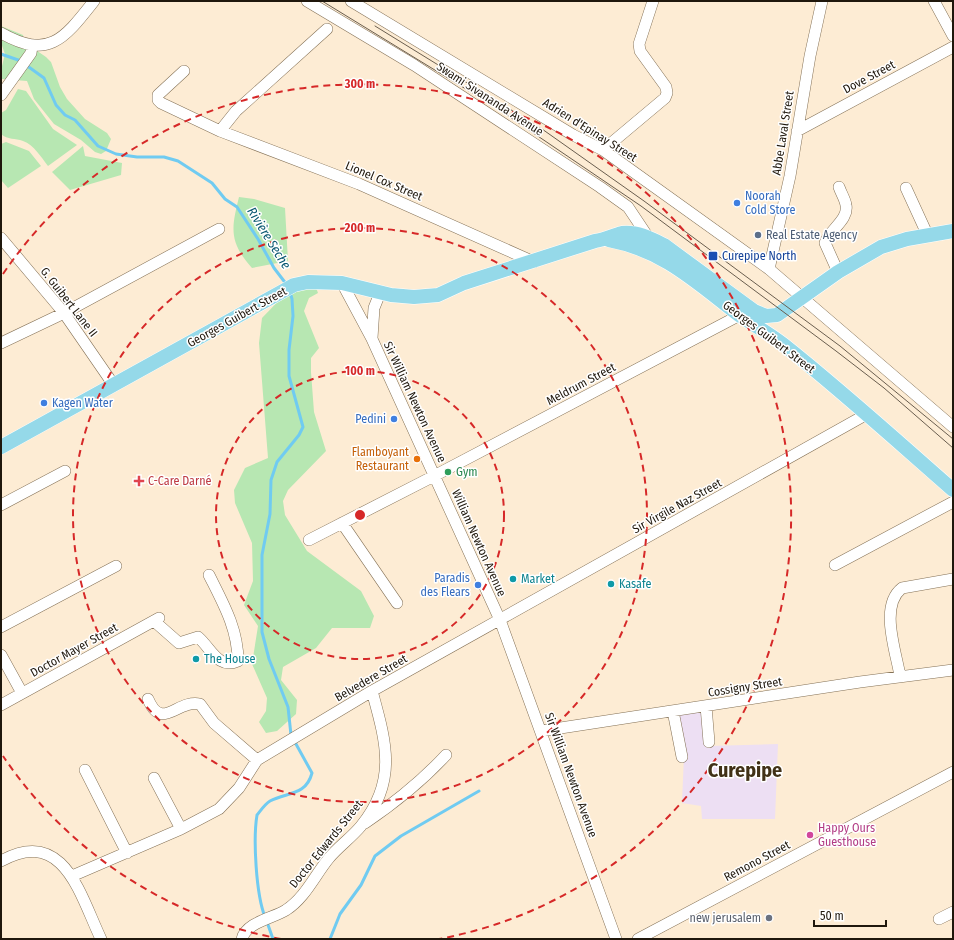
<svg xmlns="http://www.w3.org/2000/svg" width="954" height="940" viewBox="0 0 954 940" font-family="'Fira Sans Condensed',sans-serif">
	<style>
		.education { fill: #eddff3 }
		.green { fill: #b7e7b2 }
		.lines { fill: none; stroke-linecap: round; stroke-linejoin: round }
		.stream { stroke: #70cbf1; stroke-width: 3 }
		.minor-casing { stroke: #847156; stroke-width: 12 }
		.major-casing { stroke: #fff; stroke-width: 15 }
		.minor { stroke: #fff; stroke-width: 11 }
		.major { stroke: #95d9e9; stroke-width: 14 }
		.tram { stroke: #6a5e4f; stroke-width: 1 }
		.ring { fill: none; stroke: #d62828; stroke-width: 2; stroke-dasharray: 7 5 }
		.shop-dot { fill: #3f7fe0; stroke: #fff; stroke-width: 1.5 }
		.service-dot { fill: #5c6f8a; stroke: #fff; stroke-width: 1.5 }
		.transit-dot { fill: #1a4fb4; stroke: #fff; stroke-width: 1.5 }
		.food-dot { fill: #e8710a; stroke: #fff; stroke-width: 1.5 }
		.leisure-dot { fill: #2e9e5b; stroke: #fff; stroke-width: 1.5 }
		.health-dot { fill: #e0444e; stroke: #fff; stroke-width: 1.5 }
		.culture-dot { fill: #0f9aa8; stroke: #fff; stroke-width: 1.5 }
		.hotel-dot { fill: #d1479c; stroke: #fff; stroke-width: 1.5 }
		.worship-dot { fill: #6b7280; stroke: #fff; stroke-width: 1.5 }
		.labels { text-anchor: middle; dominant-baseline: central; stroke-width: 3; stroke-linejoin: round; paint-order: stroke }
		.street-label { font-size: 12px; fill: #1f170c; stroke: #fff }
		.shop-label { font-size: 12px; fill: #366cbe; stroke: #fff; text-anchor: start }
		.service-label { font-size: 12px; fill: #4e5e75; stroke: #fff; text-anchor: start }
		.transit-label { font-size: 12px; fill: #164399; stroke: #fff; text-anchor: start }
		.food-label { font-size: 12px; fill: #c56008; stroke: #fff; text-anchor: end }
		.leisure-label { font-size: 12px; fill: #27864d; stroke: #fff; text-anchor: start }
		.health-label { font-size: 12px; fill: #be3a42; stroke: #fff; text-anchor: start }
		.culture-label { font-size: 12px; fill: #0d838f; stroke: #fff; text-anchor: start }
		.hotel-label { font-size: 12px; fill: #b23c85; stroke: #fff; text-anchor: start }
		.worship-label { font-size: 12px; fill: #5b616d; stroke: #fff; text-anchor: end }
		.water-label { font-size: 13px; font-style: italic; fill: #085770; stroke: #fff }
		.town-label { font-size: 20px; font-weight: bold; fill: #413117; stroke: #fff }
		.centre { fill: #d62828; stroke: #fff; stroke-width: 2 }
		.ring-label { font-size: 12px; text-anchor: middle; font-weight: bold; fill: #d62828; stroke: #fff; stroke-width: 3; stroke-linejoin: round; paint-order: stroke }
	</style>
	<rect width="100%" height="100%" fill="#fdecd4"/>
	<!-- education -->
	<path class="education" d="M704,709l4,37 70,-2 -3,75h-73l-1,-13 -19,-3 2,-48 -7,-42z"/>
	<!-- green -->
	<path class="green" d="M1,26l22,9 1,7 22,15 5,5 9,25 7,12 18,20 22,14 4,6 -5,12 -5,3 -6,-2 -14,-12 -27,-16 -20,-25 -7,-18 -25,-2 -1,-9 4,-16 -4,-11z
		M18,89l8,2 27,38 24,16 -29,21c-7,-9 -14,-21 -25,-25 -8,-3 -15,-1 -22,-7v-21l5,-3z
		M6,142l23,9 12,15 -33,22 -7,-8v-36z
		M83,146l2,10 37,7 -1,12 -51,15 -18,-18z
		M239,197l15,2 31,9 3,53 -36,7c-23,-26 -21,-39 -13,-71z
		M315,285l3,8 -9,5 -5,13 15,37 -8,10v14l3,40 12,39 -38,39 -5,11 2,14 22,36 54,40 13,25 -4,12h-38l-16,20 -33,19 -2,13 16,20 -1,14 -19,17 -11,2 -7,-11 7,-11 1,-13 -15,-34 6,-38 -14,-21 9,-24 -1,-38 -17,-40 -1,-13 11,-22 23,-10 -9,-115 3,-25 28,-29z"/>
	<g class="lines">
		<!-- stream -->
		<path class="stream" d="M1,54l20,7
			M26,65l18,13 12,27 9,10 10,5 23,26 18,8 21,3h27l14,4 34,22 13,16 12,8 21,32 16,29 13,17
			M265,917c-9,-23 -12,-78 -8,-102 4,-5 8,-11 13,-14 17,-9 36,-5 42,-28l-21,-38 -3,-28 -19,-48 -7,-27v-77l8,-41 1,-34 6,-18 22,-27 4,-8 -14,-51v-26l4,-34 -1,-17 -2,-7
			M267,922l6,17
			M330,939l10,-25 21,-29 14,-29 26,-20 78,-45"/>
		<defs>
			<path id="minor" d="M307,1l107,64 186,122 28,20 22,33
				M351,1l222,134 30,15 166,119 184,158
				M934,1l19,35
				M1,33c48,27 63,6 93,-32
				M184,71l-26,24v5l3,3 59,28 139,53 175,78
				M1,95l30,-42 1,-7
				M220,131l16,-20 91,-82
				M797,131l156,-84
				M603,150l62,-52 2,-5 -1,-6 -26,-36 -1,-7 14,-43
				M906,188l22,48
				M1,238l63,75 49,71
				M769,269l21,-93 20,-120 12,-55
				M838,272l-13,-29c4,-13 24,-23 21,-38 -1,-6 -5,-12 -7,-18
				M342,283l30,56 128,281 116,319
				M372,338l2,-30 6,-15
				M1,343l63,-30 155,-84
				M1,505l64,-34
				M342,523l55,80
				M309,540l125,-64 306,-161
				M835,565l118,-63
				M154,621l25,22 19,-6c13,11 20,33 40,24 0,-32 -15,-58 -29,-86
				M1,627l115,-61
				M1,655l21,38
				M900,676c-4,-25 -21,-70 2,-88l51,-9
				M148,699c14,33 29,0 52,5l14,19 43,37
				M1,705l158,-87
				M706,706l3,36
				M673,711l9,46
				M541,731l319,-49 93,-12
				M85,770l42,83
				M154,778l27,51
				M365,823c31,-21 56,-41 81,-68
				M1,861c63,-35 79,34 100,78
				M72,876l109,-47 38,-20 20,-21 18,-28 115,-69 495,-277
				M939,919l14,-7
				M242,939c4,-17 32,-21 44,-29 19,-12 29,-35 43,-52 9,-11 22,-20 32,-32 37,-45 25,-84 11,-135
				M638,939l315,-167"/>
			<path id="major" d="M609,240c54,10 88,43 130,75 15,10 31,19 45,30 58,46 113,96 169,145
				M1,447l293,-162 14,-3 34,1 49,12 23,2 24,-2 26,-12 131,-42c10,-1 18,-6 27,-8 15,-2 30,6 42,12l90,66 12,5 11,-1 61,-43 43,-25 26,-8 46,-8"/>
		</defs>
		<!-- minor casing -->
		<use href="#minor" class="minor-casing"/>
		<!-- major casing -->
		<use href="#major" class="major-casing"/>
		<!-- minor -->
		<use href="#minor" class="minor"/>
		<!-- major -->
		<use href="#major" class="major"/>
		<!-- tram -->
		<path class="tram" d="M322,1l170,104 149,101 195,145 48,37 69,60
			M375,26l167,103 102,72 196,145 113,93"/>
	</g>
	<!-- distance rings -->
	<g class="ring">
		<circle cx="360" cy="515" r="144"/>
		<circle cx="360" cy="515" r="287"/>
		<path d="M281 939A431 431 0 0 1 3 756M3 274A431 431 0 1 1 439 939"/>
	</g>
	<!-- markers -->
	<g class="shop-dot">
		<circle cx="737" cy="203" r="4"/>
		<circle cx="44" cy="403" r="4"/>
		<circle cx="394" cy="419" r="4"/>
		<circle cx="478" cy="585" r="4"/>
	</g>
	<circle class="service-dot" cx="758" cy="235" r="4"/>
	<rect class="transit-dot" x="708" y="251" width="10" height="10" rx="2"/>
	<circle class="food-dot" cx="417" cy="459" r="4"/>
	<circle class="leisure-dot" cx="448" cy="472" r="4"/>
	<path class="health-dot" d="M137 475h4v4h4v4h-4v4h-4v-4h-4v-4h4z"/>
	<g class="culture-dot">
		<circle cx="513" cy="579" r="4"/>
		<circle cx="611" cy="584" r="4"/>
		<circle cx="196" cy="659" r="4"/>
	</g>
	<circle class="hotel-dot" cx="810" cy="835" r="4"/>
	<circle class="worship-dot" cx="769" cy="918" r="4"/>
	<g class="labels">
		<!-- street labels -->
		<g class="street-label">
			<text transform="translate(869 77) rotate(-28)">Dove Street</text>
			<text transform="translate(490 99) rotate(33)">Swami Sivananda Avenue</text>
			<text transform="translate(590 130) rotate(32)">Adrien d'Epinay Street</text>
			<text transform="translate(783 133) rotate(-81)">Abbe Laval Street</text>
			<text transform="translate(384 181) rotate(23)">Lionel Cox Street</text>
			<text transform="translate(69 302) rotate(52)">G. Guibert Lane II</text>
			<text transform="translate(237 317) rotate(-29)">Georges Guibert Street</text>
			<text transform="translate(769 337) rotate(37)">Georges Guibert Street</text>
			<text transform="translate(581 384) rotate(-28)">Meldrum Street</text>
			<text transform="translate(415 402) rotate(65)">Sir William Newton Avenue</text>
			<text transform="translate(677 506) rotate(-29)">Sir Virgile Naz Street</text>
			<text transform="translate(479 543) rotate(66)">William Newton Avenue</text>
			<text transform="translate(74 650) rotate(-29)">Doctor Mayer Street</text>
			<text transform="translate(371 678) rotate(-30)">Belvedere Street</text>
			<text transform="translate(745 687) rotate(-9)">Cossigny Street</text>
			<text transform="translate(571 775) rotate(70)">Sir William Newton Avenue</text>
			<text transform="translate(326 844) rotate(-51)">Doctor Edwards Street</text>
			<text transform="translate(757 861) rotate(-28)">Remono Street</text>
		</g>
		<!-- shop labels -->
		<g class="shop-label">
			<text x="745" y="196">Noorah<tspan x="745" dy="14">Cold Store</tspan></text>
			<text x="52" y="403">Kagen Water</text>
			<text x="386" y="419" text-anchor="end">Pedini</text>
			<text x="470" y="578" text-anchor="end">Paradis<tspan x="470" dy="14">des Flears</tspan></text>
		</g>
		<!-- service labels -->
		<g class="service-label">
			<text x="766" y="235">Real Estate Agency</text>
		</g>
		<!-- transit labels -->
		<g class="transit-label">
			<text x="722" y="256">Curepipe North</text>
		</g>
		<!-- food labels -->
		<g class="food-label">
			<text x="409" y="452">Flamboyant<tspan x="409" dy="14">Restaurant</tspan></text>
		</g>
		<!-- leisure labels -->
		<g class="leisure-label">
			<text x="456" y="472">Gym</text>
		</g>
		<!-- health labels -->
		<g class="health-label">
			<text x="148" y="481">C-Care Darné</text>
		</g>
		<!-- culture labels -->
		<g class="culture-label">
			<text x="521" y="579">Market</text>
			<text x="619" y="584">Kasafe</text>
			<text x="204" y="659">The House</text>
		</g>
		<!-- hotel labels -->
		<g class="hotel-label">
			<text x="818" y="828">Happy Ours<tspan x="818" dy="14">Guesthouse</tspan></text>
		</g>
		<!-- worship labels -->
		<g class="worship-label">
			<text x="761" y="918">new jerusalem</text>
		</g>
		<!-- water labels -->
		<g class="water-label">
			<text transform="translate(269 238) rotate(58)">Rivière Sèche</text>
		</g>
		<!-- town labels -->
		<g class="town-label">
			<text x="745" y="770">Curepipe</text>
		</g>
	</g>
	<circle cx="360" cy="515" r="6" class="centre"/>
	<g class="ring-label">
		<text x="360" y="88">300 m</text>
		<text x="360" y="232">200 m</text>
		<text x="360" y="375">100 m</text>
	</g>
	<!-- border -->
	<rect width="954" height="940" fill="none" stroke="#1f170c" stroke-width="4"/>
	<!-- scale -->
	<path d="M814 920v6h72v-6" fill="none" stroke="#1f170c" stroke-width="2"/>
	<text x="820" y="920" font-size="12" fill="#1f170c" stroke="#ffffff" stroke-width="3" paint-order="stroke">50 m</text>
</svg>
